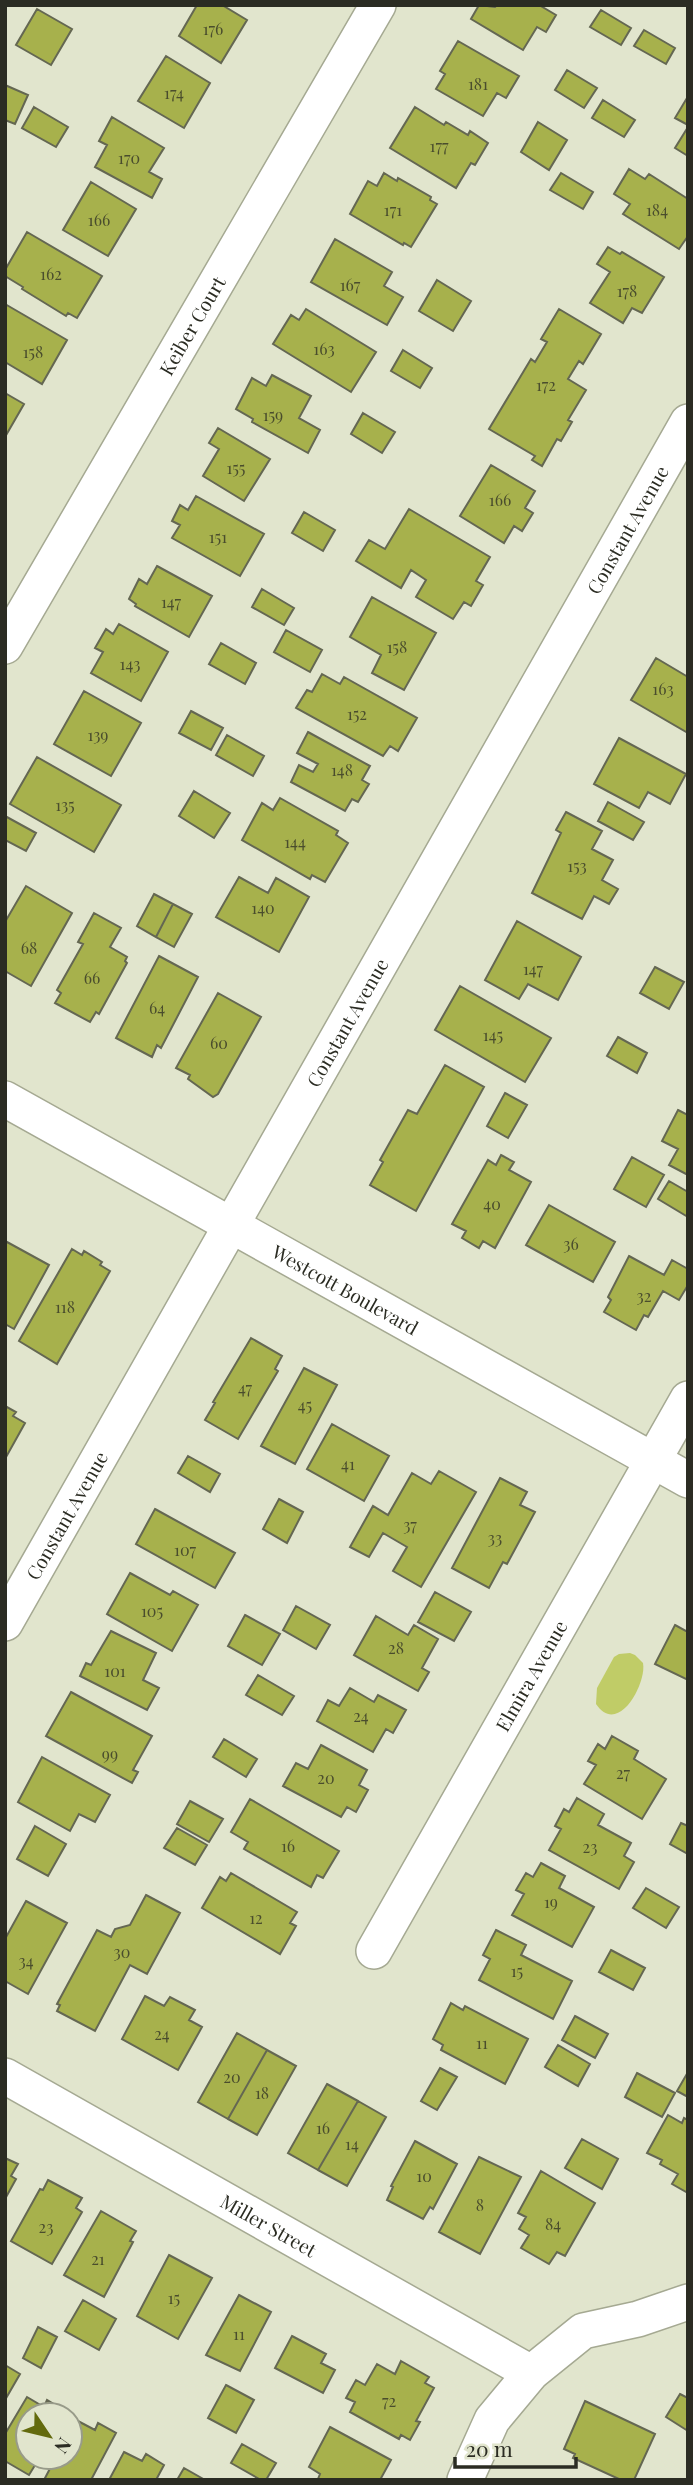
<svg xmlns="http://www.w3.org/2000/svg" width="693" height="2485" viewBox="0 0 693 2485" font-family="'Playfair Display',serif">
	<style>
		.water { fill: #c0cc67 }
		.building { fill: #a7b14c; stroke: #646752; stroke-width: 2 }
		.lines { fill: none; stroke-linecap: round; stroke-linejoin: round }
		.street-casing { stroke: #a5a992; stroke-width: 38 }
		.street { stroke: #fff; stroke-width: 35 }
		.labels { text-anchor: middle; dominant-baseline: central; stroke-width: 6; stroke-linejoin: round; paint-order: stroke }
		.number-label { font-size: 16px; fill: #4a4d2d }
		.street-label { font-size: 19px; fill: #2b2c23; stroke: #e1e5cd }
	</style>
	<rect width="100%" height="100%" fill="#e1e5cd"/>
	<!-- water -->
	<path class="water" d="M630,1653l5,2 8,8c4,20 -25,74 -47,41l1,-16 17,-31 5,-3z"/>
	<!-- building -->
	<path class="building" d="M197,5h25l25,15 -26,43 -42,-27z
		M479,5l16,2 2,-2h42l17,10 -10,17 -9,-5 -14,23 -52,-31z
		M37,9l35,20 -21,36 -35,-20z
		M601,10l30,18 -10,17 -31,-18z
		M644,30l31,18 -9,16 -32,-18z
		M458,41l61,35 -13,22 -9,-5 -14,23 -47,-27 9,-15 -5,-3z
		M166,56l44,27 -26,45 -46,-27z
		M567,70l30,18 -13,20 -29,-18z
		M5,85l23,10 -13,29 -10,-4z
		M687,98h1v27l-13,-7z
		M603,100l32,20 -11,17 -32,-19z
		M34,107l34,20 -12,20 -34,-19z
		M415,107l29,18 2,-3 22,13 2,-4 18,12 -13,22 -4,-2 -15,25 -66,-40z
		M112,117l52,31 -15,24 13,7 -10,19 -57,-31 12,-22 -8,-4z
		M538,122l29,18 -18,30 -28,-18z
		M688,127v29l-13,-8z
		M629,169l16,10 4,-5 39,25v37l-9,13 -56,-35 7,-10 -16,-10z
		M384,173l13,8 1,-3 33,19 -1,3 7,4 -26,43 -7,-4 -1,2 -53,-31 18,-33 9,5z
		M561,173l32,19 -10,17 -33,-19z
		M91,182l45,27 -28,47 -45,-26z
		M27,232l75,44 -25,42 -9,-5 -2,3 -44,-27 1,-2 -18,-11v-6z
		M335,239l57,33 -8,14 19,11 -16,28 -76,-43z
		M608,247l12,7 2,-2 42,25 -22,36 -10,-5 -9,15 -33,-20 20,-31 -13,-8z
		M437,280l34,21 -18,30 -34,-20z
		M5,304l62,36 -25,44 -37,-22z
		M306,309l70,43 -25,40 -78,-48 18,-29 8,5z
		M559,309l42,25 -18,30 -4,-3 -11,18 18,11 -18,30 4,2 -11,19 -4,-2 -15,27 -10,-6 3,-4 -46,-27 42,-70 4,3 12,-20 -6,-3z
		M403,350l29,18 -12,20 -29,-17z
		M272,375l39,21 -12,22 21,12 -12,23 -56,-31 1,-3 -17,-10 16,-31 14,8z
		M5,393l19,11 -19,33z
		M363,413l32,19 -13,21 -31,-19z
		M218,428l52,31 -26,42 -41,-25 16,-27 -10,-6z
		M491,465l44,26 -10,17 8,5 -11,18 -8,-5 -10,17 -44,-27z
		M196,496l68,38 -24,42 -68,-38 8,-13 -8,-4 8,-16 8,5z
		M409,509l81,48 -14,24 7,4 -12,21 -7,-4 -11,17 -37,-22 10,-17 -15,-10 -10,18 -45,-27 13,-21 16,9z
		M304,512l31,18 -12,21 -31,-18z
		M157,566l55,30 -23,41 -54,-31 1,-2 -7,-5 10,-20 8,5z
		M262,589l32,19 -10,17 -32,-18z
		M372,597l64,36 -32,57 -32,-17 9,-18 -31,-18z
		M119,624l49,28 -27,49 -50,-28 12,-21 -8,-4 11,-19 7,5z
		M286,630l36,20 -12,22 -36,-20z
		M221,643l35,20 -11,21 -36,-20z
		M656,658l32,19v56l-57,-33z
		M322,674l18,10 4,-7 73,41 -19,33 -8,-5 -7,10 -87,-48 11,-18 5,2z
		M84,691l57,32 -30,53 -57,-32z
		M191,711l32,17 -12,22 -32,-17z
		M308,732l62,34 -8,14 7,4 -11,18 -6,-3 -7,12 -54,-29 8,-17 14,7 5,-8 -21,-11z
		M227,735l37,21 -11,20 -37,-21z
		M619,738l67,36 -16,30 -22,-12 -9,16 -45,-24z
		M37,757l84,48 -27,47 -84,-48z
		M194,791l36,22 -16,25 -35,-22z
		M280,798l58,33 -2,4 12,8 -23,39 -13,-7 -2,4 -68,-39 20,-37 11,7z
		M608,802l36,20 -11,18 -35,-19z
		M566,812l36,19 -10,18 21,11 -11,20 16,9 -9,15 -15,-8 -12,23 -50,-26 29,-60 -5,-3z
		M5,816l31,17 -10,18 -21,-11z
		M239,877l29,16 8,-15 33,19 -30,55 -63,-35z
		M26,886l46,27 -41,73 -26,-15v-49z
		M154,894l19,10 -17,33 -19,-11z
		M173,904l19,10 -18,33 -18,-10z
		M94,913l27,15 -11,19 17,10 -2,4 2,2 -28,51 -3,-2 -6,10 -35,-19 6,-10 -4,-3 26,-46 -5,-2z
		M517,921l64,36 -23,43 -30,-16 -9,15 -34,-19z
		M159,956l39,21 -37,71 -4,-3 -5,12 -36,-19z
		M655,967l29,15 -15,27 -29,-16z
		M460,986l91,52 -26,44 -90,-52z
		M218,993l43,24 -43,77 -5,3 -25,-18 2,-4 -14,-7z
		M618,1037l29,16 -10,20 -30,-17z
		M445,1065l39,22 -68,124 -46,-26 13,-23 -3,-2 28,-50 9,4z
		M505,1093l22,12 -19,33 -21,-12z
		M678,1110l10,5v60l-19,-10 9,-16 -16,-8z
		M501,1155l13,7 -5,8 22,12 -36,66 -12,-7 -4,7 -17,-10 4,-7 -14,-7 36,-64 8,5z
		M632,1157l32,18 -18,32 -32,-18z
		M669,1181l19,11v25l-30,-18z
		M549,1205l66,37 -22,40 -67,-37z
		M7,1242l42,23 -35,64 -9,-5v-79z
		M72,1249l10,6 2,-4 18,11 -2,3 10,6 -53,93 -38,-23z
		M629,1256l35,19 8,-15 16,9v16l-9,15 -16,-9 -15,26 -4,-2 -8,15 -32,-18 7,-12 -3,-3z
		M251,1338l31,18 -7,13 3,2 -40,68 -33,-19 10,-17 -2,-1z
		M304,1368l33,17 -42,79 -34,-18z
		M5,1406l11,6 -3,4 12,7 -20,36z
		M332,1424l57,32 -25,45 -57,-32z
		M188,1456l32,18 -10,18 -32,-19z
		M439,1471l37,21 -55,95 -28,-16 14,-24 -24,-14 -14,24 -19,-10 23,-41 15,9 24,-42 19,11z
		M500,1478l27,14 -7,13 15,7 -28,52 -4,-2 -14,26 -37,-20z
		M279,1499l24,13 -16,31 -24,-14z
		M155,1509l80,44 -20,35 -79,-44z
		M130,1573l40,22 3,-4 25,14 -26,46 -65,-37z
		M435,1592l36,20 -17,29 -36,-19z
		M296,1606l34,19 -14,24 -33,-19z
		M245,1615l35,19 -18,31 -34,-19z
		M376,1616l32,19 6,-10 24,14 -16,29 7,4 -11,19 -64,-36z
		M675,1625l13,7v48l-33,-16z
		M111,1631l45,22 -13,27 16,8 -12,22 -67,-34 6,-13 5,2z
		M258,1675l36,21 -12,19 -36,-20z
		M350,1688l24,14 4,-7 28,15 -13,23 -7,-4 -13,23 -56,-31 11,-21 11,6z
		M71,1692l81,44 -19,34 5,2 -6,11 -86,-47z
		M612,1736l26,15 -4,8 32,20 -24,40 -58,-35 12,-19 -8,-4 10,-17 7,5z
		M224,1739l33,20 -11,18 -33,-20z
		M321,1745l46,25 -8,15 9,5 -12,22 -9,-5 -6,10 -58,-31 13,-23 12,6z
		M42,1757l68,38 -15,27 -16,-8 -9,17 -52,-29z
		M577,1798l27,16 -6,11 33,18 -7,13 10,6 -15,27 -70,-39 12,-21 -6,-3 9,-17 5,3z
		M250,1799l89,52 -16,27 -6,-3 -6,12 -67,-38 4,-7 -17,-10z
		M190,1801l33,18 -14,23 -32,-18z
		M681,1823l7,3v28l-18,-10z
		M35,1826l31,18 -18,32 -31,-17z
		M177,1828l30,17 -12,20 -31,-17z
		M541,1863l24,13 -6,12 35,19 -22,40 -60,-32 12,-21 -8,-4 10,-17 7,4z
		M231,1873l66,39 -7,11 6,3 -16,28 -78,-46 18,-31 6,4z
		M646,1888l33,19 -13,21 -33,-20z
		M146,1895l34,18 -33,61 -17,-9 -35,66 -38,-20 3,-6 -3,-1 40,-74 14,7 4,-8 15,-4z
		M26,1901l41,22 -39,71 -23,-13v-42z
		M496,1930l30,15 -5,10 51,26 -19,38 -74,-39 11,-21 -7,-4z
		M611,1950l34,18 -12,22 -34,-18z
		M145,1996l19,10 6,-9 25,13 -6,10 13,7 -24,43 -56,-31z
		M451,2003l12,7 2,-4 63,33 -23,45 -64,-34 2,-5 -10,-6z
		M575,2016l33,18 -13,24 -33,-18z
		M237,2033l30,17 -39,69 -30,-17z
		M558,2045l32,19 -12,22 -33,-19z
		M267,2050l29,16 -39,69 -29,-16z
		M440,2068l17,9 -20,33 -16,-9z
		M688,2072v25l-11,-6z
		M637,2073l38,20 -13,24 -37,-20z
		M327,2084l31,17 -40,69 -30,-17z
		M358,2101l28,16 -39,69 -29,-16z
		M668,2115l14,8 2,-5 4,2v73l-16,-9 6,-10 -18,-10 2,-4 -15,-7z
		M582,2139l36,20 -16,30 -37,-21z
		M415,2141l42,23 -24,45 -3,-2 -7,12 -36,-19 6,-13 -2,-1z
		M479,2157l42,20 -41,77 -41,-22z
		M5,2158l13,6 -7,12 5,3 -11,20z
		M541,2171l54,32 -30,53 -8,-4 -8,12 -28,-16 8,-13 -10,-6 7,-12 -8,-4z
		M48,2180l34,18 -6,10 6,4 -30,52 -41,-23 29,-52 3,1z
		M101,2211l35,20 -6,10 3,1 -29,55 -40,-22z
		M169,2255l43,23 -34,61 -41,-23z
		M239,2295l32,17 -31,59 -34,-16z
		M83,2300l33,19 -17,31 -34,-19z
		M38,2327l19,10 -16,31 -18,-10z
		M292,2336l34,18 -5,9 14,7 -12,23 -48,-25z
		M401,2361l28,16 -4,6 9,5 -18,33 4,1 -10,18 -9,-5 -2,4 -49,-27 5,-10 -9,-4 10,-18 9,5 12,-21 18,10z
		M5,2365l15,9 -15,26z
		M226,2385l28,15 -18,33 -28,-15z
		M680,2394l8,4v33l-22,-14z
		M27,2397l17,10 3,-7 20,12 -2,3h-37v42h12l-11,18 -24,-14v-27z
		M585,2401l70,33 -21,46h-13l-48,-22 2,-4 -11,-5z
		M76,2420l19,10 3,-7 18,10 -25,47h-47l12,-23h14v-25z
		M330,2427l61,33 -11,20 -62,-1 2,-5 -11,-7z
		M242,2444l34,19 -10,17h-5l-30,-17z
		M124,2452l18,9 4,-7 18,11 -8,15h-47z
		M184,2468l21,12h-28z"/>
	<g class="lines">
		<defs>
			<g id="street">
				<path id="s1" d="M5,646l373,-641"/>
				<path id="s2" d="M5,1099l683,381"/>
				<path id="s3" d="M5,1623l683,-1201"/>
				<path id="s4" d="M374,1951l314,-552"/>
				<path id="s5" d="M5,2076l526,297"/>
				<path d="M465,2480l27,-60 39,-47 52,-42 55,-12 50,-17"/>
			</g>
		</defs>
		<!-- street casing -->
		<use href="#street" class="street-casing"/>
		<!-- street -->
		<use href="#street" class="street"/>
	</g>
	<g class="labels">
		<!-- number labels -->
		<g class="number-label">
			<text x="213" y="28">176</text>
			<text x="478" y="83">181</text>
			<text x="174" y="92">174</text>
			<text x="439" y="145">177</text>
			<text x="129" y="157">170</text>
			<text x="393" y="209">171</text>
			<text x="657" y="209">184</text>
			<text x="99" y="219">166</text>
			<text x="51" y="273">162</text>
			<text x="350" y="284">167</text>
			<text x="627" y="290">178</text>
			<text x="324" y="348">163</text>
			<text x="33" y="351">158</text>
			<text x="546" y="384">172</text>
			<text x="273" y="414">159</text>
			<text x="236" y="467">155</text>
			<text x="500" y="499">166</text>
			<text x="218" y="536">151</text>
			<text x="171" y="601">147</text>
			<text x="397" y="646">158</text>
			<text x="130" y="663">143</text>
			<text x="663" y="688">163</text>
			<text x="357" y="713">152</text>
			<text x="98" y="734">139</text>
			<text x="342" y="769">148</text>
			<text x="65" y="804">135</text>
			<text x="295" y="841">144</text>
			<text x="577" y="865">153</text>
			<text x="263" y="907">140</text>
			<text x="29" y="947">68</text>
			<text x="533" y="968">147</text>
			<text x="92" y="977">66</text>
			<text x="157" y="1007">64</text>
			<text x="493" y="1034">145</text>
			<text x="219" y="1042">60</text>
			<text x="492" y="1203">40</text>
			<text x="571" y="1243">36</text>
			<text x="644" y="1295">32</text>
			<text x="65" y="1306">118</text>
			<text x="245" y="1387">47</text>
			<text x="305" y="1404">45</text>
			<text x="348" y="1463">41</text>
			<text x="410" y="1524">37</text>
			<text x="495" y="1537">33</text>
			<text x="185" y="1549">107</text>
			<text x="152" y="1610">105</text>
			<text x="396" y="1647">28</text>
			<text x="115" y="1670">101</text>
			<text x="361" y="1715">24</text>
			<text x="110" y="1753">99</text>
			<text x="623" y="1772">27</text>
			<text x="326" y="1777">20</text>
			<text x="288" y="1845">16</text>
			<text x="590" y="1846">23</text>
			<text x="551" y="1901">19</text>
			<text x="256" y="1917">12</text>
			<text x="122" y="1951">30</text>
			<text x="26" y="1960">34</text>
			<text x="517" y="1970">15</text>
			<text x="162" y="2033">24</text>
			<text x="482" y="2042">11</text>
			<text x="232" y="2076">20</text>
			<text x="262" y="2092">18</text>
			<text x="323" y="2127">16</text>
			<text x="352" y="2143">14</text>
			<text x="424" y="2175">10</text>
			<text x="480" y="2204">8</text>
			<text x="553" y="2223">84</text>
			<text x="46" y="2226">23</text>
			<text x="98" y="2258">21</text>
			<text x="174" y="2297">15</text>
			<text x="239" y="2333">11</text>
			<text x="389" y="2400">72</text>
		</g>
		<!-- street labels -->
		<g class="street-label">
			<text stroke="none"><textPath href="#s1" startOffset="371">Keiber Court</textPath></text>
			<text stroke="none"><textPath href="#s3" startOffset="1258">Constant Avenue</textPath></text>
			<text stroke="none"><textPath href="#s3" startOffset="691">Constant Avenue</textPath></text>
			<text stroke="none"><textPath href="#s2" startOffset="390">Westcott Boulevard</textPath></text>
			<text stroke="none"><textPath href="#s3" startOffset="124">Constant Avenue</textPath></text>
			<text stroke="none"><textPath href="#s4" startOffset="317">Elmira Avenue</textPath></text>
			<text stroke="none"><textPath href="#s5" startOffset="303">Miller Street</textPath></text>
		</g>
	</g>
	<!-- border -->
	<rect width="693" height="2485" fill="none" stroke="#2b2c23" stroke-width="14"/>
	<!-- north arrow -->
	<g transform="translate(49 2436) rotate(125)"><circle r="33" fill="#e1e5cd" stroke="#989b89" stroke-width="2"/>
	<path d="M0-5L12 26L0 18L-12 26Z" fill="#636a0e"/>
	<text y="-10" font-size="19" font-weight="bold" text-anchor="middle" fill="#2b2c23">N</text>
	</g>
	<!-- scale -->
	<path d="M455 2457v10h121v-10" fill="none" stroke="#2b2c23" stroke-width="3.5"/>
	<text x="466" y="2457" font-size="21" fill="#2b2c23" stroke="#e1e5cd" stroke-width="5" paint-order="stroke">20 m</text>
</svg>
